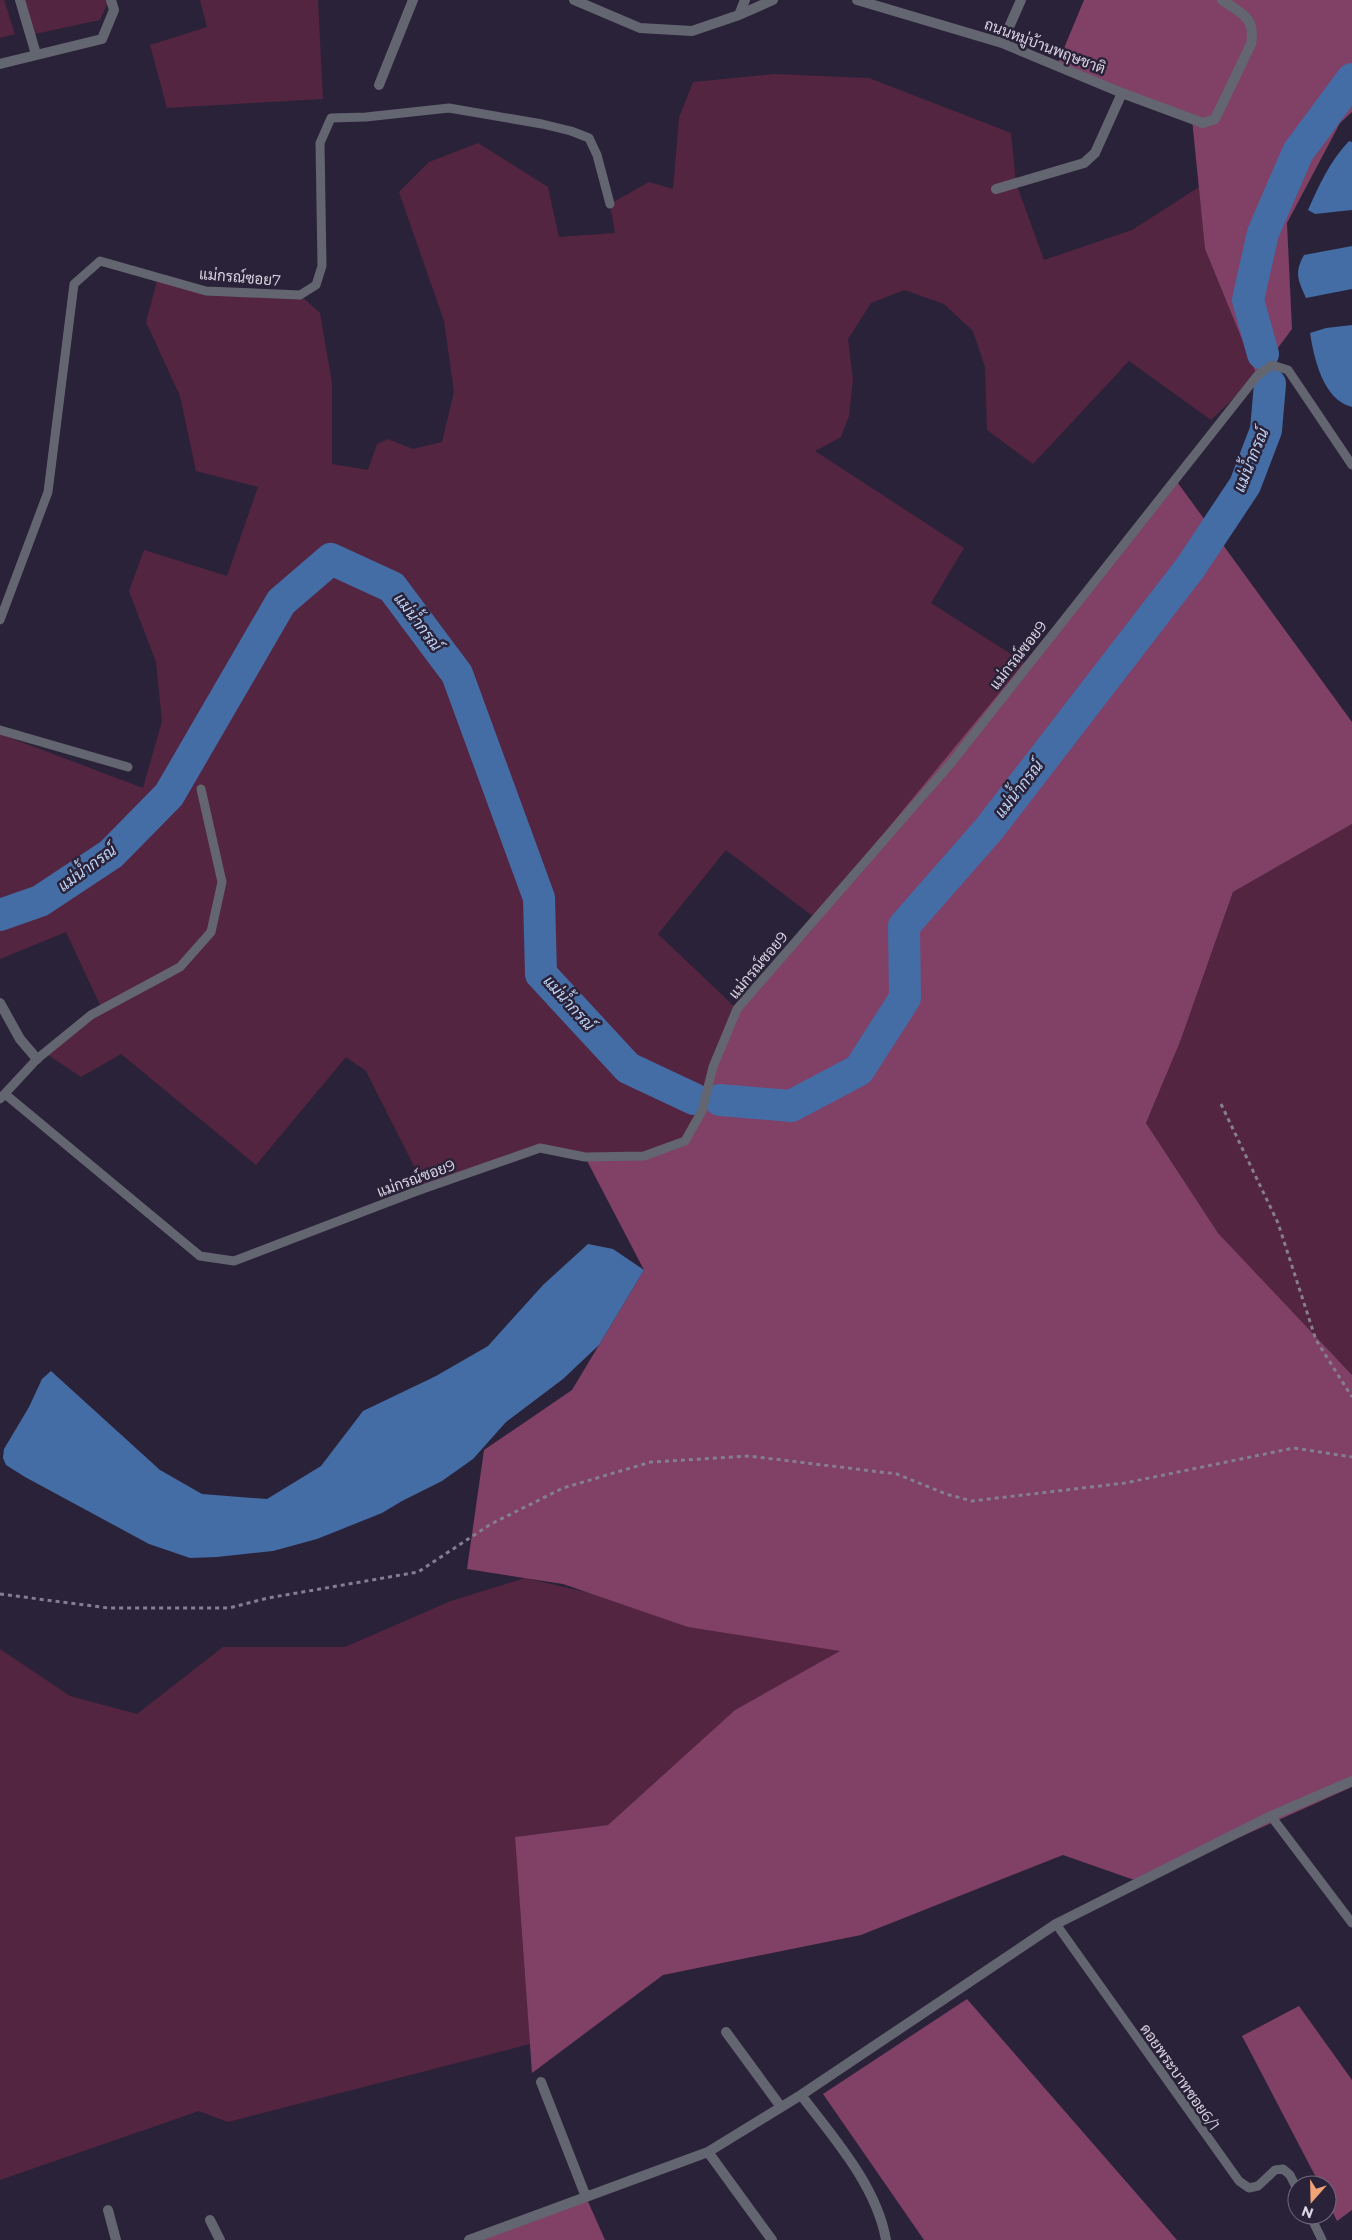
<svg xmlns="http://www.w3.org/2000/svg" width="1352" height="2240" viewBox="0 0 1352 2240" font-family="Montserrat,Sarabun,sans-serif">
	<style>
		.green { fill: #542541 }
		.forest { fill: #814066 }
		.water { fill: #446ca5 }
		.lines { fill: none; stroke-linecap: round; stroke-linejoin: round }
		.river { stroke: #446ca5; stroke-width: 32 }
		.path { stroke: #857e90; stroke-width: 3; stroke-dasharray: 4 4; stroke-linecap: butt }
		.service { stroke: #636570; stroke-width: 9 }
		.minor { stroke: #636570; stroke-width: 10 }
		.labels { text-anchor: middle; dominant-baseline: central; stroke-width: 5; stroke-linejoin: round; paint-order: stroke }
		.street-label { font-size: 15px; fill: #dad5e3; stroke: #2a2238 }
		.water-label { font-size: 16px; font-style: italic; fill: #bdd4f5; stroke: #2a2238 }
	</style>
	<rect width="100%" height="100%" fill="#2a2238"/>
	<!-- green -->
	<path class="green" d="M0,0h4l11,34 -15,4z
		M20,0h89l-9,20 -70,15z
		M200,0h118l5,99 -156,9 -17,-63 57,-18z
		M774,74l95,4 142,55 5,50 28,77 88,-30 67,-43 6,62 52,127 -46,44 -82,-59 -96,103 -46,-34 -2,-63 -12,-36 -29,-27 -40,-14 -33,13 -23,36 5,41 -4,36 -8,21 -26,14 149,97 -33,55 97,62 -213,253 -89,-68 -68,84 79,75 -35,102 -17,30 -41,15 -59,1 -45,-9 -115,40 -59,-117 -20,-14 -90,108 -135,-111 -40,23 -36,-24 57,-44 -36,-77 -66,27v-225l143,54 19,-67 -6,-59 -27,-71 15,-41 83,26 31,-89 -62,-16 -16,-75 -34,-74 12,-45 48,14 94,4 20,18 12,70v81l36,6 9,-26 11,-5 25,10 29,-7 12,-50 -10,-71 -45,-129 30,-30 49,-19 70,44 11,50 56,-4 -5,-29 39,-22 24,7 6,-71 14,-36z
		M1352,824v551l-134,-142 -72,-110 34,-81 53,-150z
		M525,1578l316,73 -106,59 -127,115 -93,12 15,207 -302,78 -29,-11 -199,69v-531l70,47 67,18 86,-67h122l106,-46z"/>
	<!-- forest -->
	<path class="forest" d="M1084,0h268v112l-12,11 -53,100 5,106 -35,47 -52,-127 -13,-130 -135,-54z
		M1175,479l177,243v102l-119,68 -53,150 -34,81 72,110 134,142v412l-212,95 -77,-27 -202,80 -198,40 -131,98 -17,-236 93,-12 127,-115 105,-59 -152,-24 -125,-43 -96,-15 17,-119 88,-60 72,-120 -59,-113 59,-1 41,-15 17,-30 35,-102 61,-71z
		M967,1999l210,241h-253l-101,-146z
		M1299,2006l53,74v130l-15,11 -10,-21v-15h-7l-78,-149z
		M586,2197l19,43h-125z"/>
	<!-- water -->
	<path class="water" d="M1349,141l3,1v68l-37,4 -7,-4c11,-25 22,-49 41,-69z
		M1352,246v43l-46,9c-8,-18 -12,-25 -2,-43z
		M1352,325v82c-29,-7 -38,-49 -42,-74l16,-5z
		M588,1244l25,5 31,21 -45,75 -36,34 -57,43 -33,37 -31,22 -40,20 -20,12 -65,26 -44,12 -56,6 -27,1 -41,-14 -124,-67 -19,-12 -3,-7 1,-9 25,-42 13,-28 9,-8 109,99 42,24 65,5 54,-33 42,-55 73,-35 52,-30 55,-61z"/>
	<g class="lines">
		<!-- river -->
		<path class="river" d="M1263,354l-15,-54 15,-67 35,-81 54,-73
			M0,915l40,-14 71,-47 58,-59 112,-193 50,-43 61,28 65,87 82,224 2,76 87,94 66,31
			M720,1100l71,6 68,-36 46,-72 -1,-72 85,-97 201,-261 55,-83 21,-55 4,-46"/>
		<!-- path -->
		<path class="path" d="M1221,1104l57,119 38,117 36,57
			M0,1594l108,14h121l39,-10 150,-26 73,-48 72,-36 88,-26 98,-6 148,18 49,20 26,7 153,-18 169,-35 58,9"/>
		<!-- service -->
		<path class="service" d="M0,620l48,-128 26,-208 26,-23 106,30 94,4 16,-10 6,-19 -2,-123 11,-25 35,-1 83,-9 93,16 29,7 18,7 8,17 13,49
			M0,730l128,37
			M5,1094l195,162 34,5 183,-70 123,-43 45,9 59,-1 41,-15 17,-30 11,-44 24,-58 214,-246 306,-387 15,-11 16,5 64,95
			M0,1099l37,-40 54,-44 89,-48 31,-35 11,-50 -21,-93
			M1271,1816l81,107
			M1056,1924l183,257 10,7 9,-2 17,-16 8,-1 7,6 7,14
			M1310,2215l12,25"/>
		<!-- minor -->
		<path class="minor" d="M20,0l16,54
			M574,0l66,28 52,3 47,-16 34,-15
			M857,0l145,43 120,50 81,30 12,-4 36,-75c5,-27 -10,-31 -29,-44
			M739,15l6,-15
			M1002,43l19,-43
			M0,64l102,-25 12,-29 -3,-10
			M379,85l34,-85
			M996,189l88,-26 11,-10 27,-60
			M0,1003l20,36 17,20
			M726,2032l55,75
			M541,2082l45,115
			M801,2095c32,42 76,91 85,145
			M708,2152l64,88
			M108,2210l8,30
			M210,2220l10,20
			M469,2240l239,-88 93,-57 255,-171 215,-108 81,-35"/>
	</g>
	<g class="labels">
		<!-- street labels -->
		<g class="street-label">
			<text transform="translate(1045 46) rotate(21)">ถนนหมู่บ้านพฤษชาติ</text>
			<text transform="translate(240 277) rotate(5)">แม่กรณ์ซอย7</text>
			<text transform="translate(1018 655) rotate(-52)">แม่กรณ์ซอย9</text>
			<text transform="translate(758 965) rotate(-50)">แม่กรณ์ซอย9</text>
			<text transform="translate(416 1178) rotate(-20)">แม่กรณ์ซอย9</text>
			<text transform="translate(1180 2077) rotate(55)">ดอยพระบาทซอย6/1</text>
		</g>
		<!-- water labels -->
		<g class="water-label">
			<text transform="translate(1251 460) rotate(-68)">แม่น้ำกรณ์</text>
			<text transform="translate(418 622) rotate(53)">แม่น้ำกรณ์</text>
			<text transform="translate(1019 789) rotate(-52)">แม่น้ำกรณ์</text>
			<text transform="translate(87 868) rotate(-36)">แม่น้ำกรณ์</text>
			<text transform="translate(569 1003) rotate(48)">แม่น้ำกรณ์</text>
		</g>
	</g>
	<!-- north arrow -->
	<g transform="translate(1312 2200) rotate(200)"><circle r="24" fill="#2a2238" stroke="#706a7c"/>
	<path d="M0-4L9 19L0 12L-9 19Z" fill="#efa376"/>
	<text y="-8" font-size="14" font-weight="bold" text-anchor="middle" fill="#dad5e3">N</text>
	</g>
</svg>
